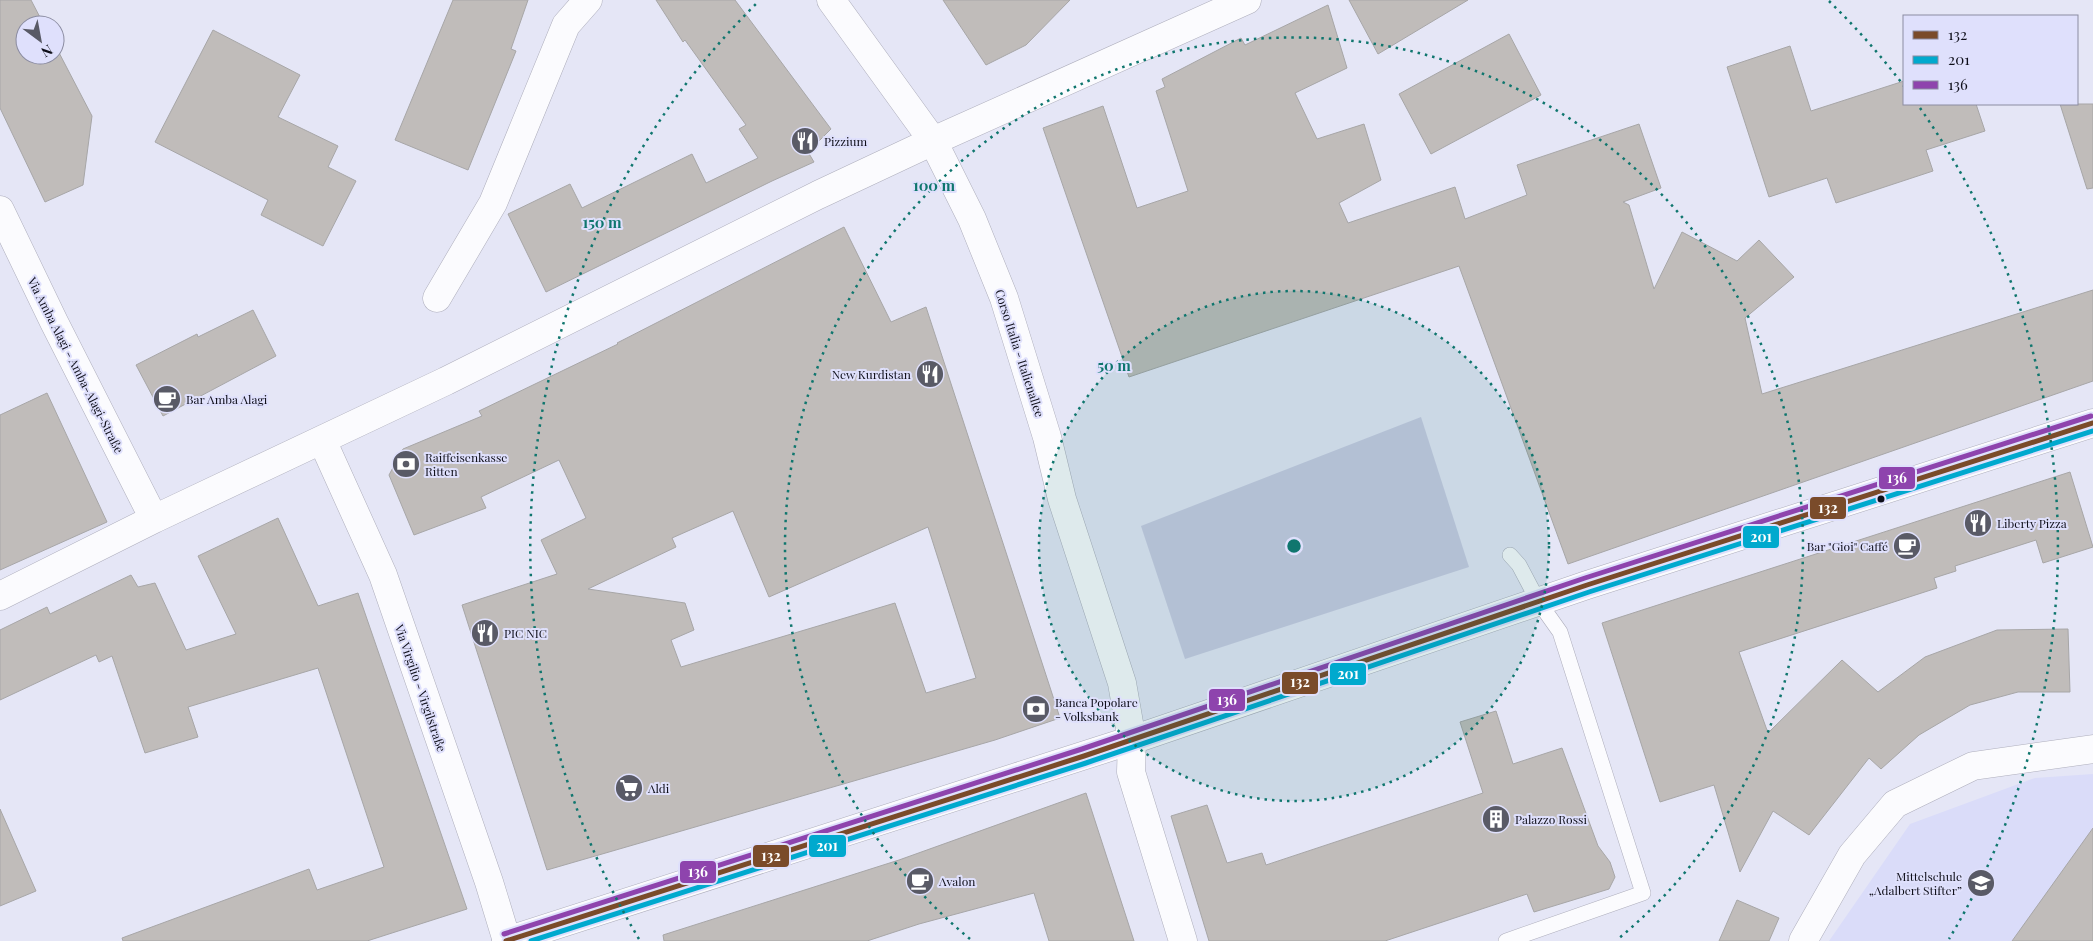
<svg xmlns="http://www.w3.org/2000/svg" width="2093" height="941" viewBox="0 0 2093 941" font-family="'Playfair Display',serif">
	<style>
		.built { fill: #dadcf9 }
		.green { fill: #cacbe3 }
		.building { fill: #c0bcba; stroke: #a7a6a7; fill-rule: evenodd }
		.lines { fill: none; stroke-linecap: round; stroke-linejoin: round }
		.lane-casing { stroke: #aeaebc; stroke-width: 16 }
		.street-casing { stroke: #aeaebc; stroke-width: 29 }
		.secondary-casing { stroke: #aeaebc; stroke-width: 29 }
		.primary-casing { stroke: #aeaebc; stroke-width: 29 }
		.lane { stroke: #fbfbfe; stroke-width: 15 }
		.street { stroke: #fbfbfe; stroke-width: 28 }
		.secondary { stroke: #fbfbfe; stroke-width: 28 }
		.primary { stroke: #fbfbfe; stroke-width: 28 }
		.bus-1-casing { stroke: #dfe0fc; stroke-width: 9 }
		.bus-2-casing { stroke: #dfe0fc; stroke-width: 9 }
		.bus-3-casing { stroke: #dfe0fc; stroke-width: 9 }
		.bus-1 { stroke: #7a4b2a; stroke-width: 5 }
		.bus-2 { stroke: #00a9ce; stroke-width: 5 }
		.bus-3 { stroke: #8e44ad; stroke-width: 5 }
		.ring { fill: none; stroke: #0f766e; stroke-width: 2.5; stroke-dasharray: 2.5 5 }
		.bus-dot { fill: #0e0e19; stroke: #dfe0fc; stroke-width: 2 }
		.labels { text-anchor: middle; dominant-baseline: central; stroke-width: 4; stroke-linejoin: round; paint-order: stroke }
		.poi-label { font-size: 12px; fill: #0e0e19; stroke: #dfe0fc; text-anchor: start }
		.street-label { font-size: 12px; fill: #0e0e19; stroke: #dfe0fc }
		.centre { fill: #0f766e; stroke: #dfe0fc; stroke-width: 2.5 }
		.ring-label { font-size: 15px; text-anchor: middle; font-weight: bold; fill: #0f766e; stroke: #dfe0fc; stroke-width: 4; stroke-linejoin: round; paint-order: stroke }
		.line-badge { stroke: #dfe0fc; stroke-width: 2 }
		.badge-label { font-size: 14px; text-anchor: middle; font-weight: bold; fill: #fff }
	</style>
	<rect width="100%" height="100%" fill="#e5e6f6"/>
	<!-- built -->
	<path class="built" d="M2093,774v167h-264l81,-117 125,-46z"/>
	<!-- green -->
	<path class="green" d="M1421,417l48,150 -284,92 -44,-133z"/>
	<!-- building -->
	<path class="building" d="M0,0h31l13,25h-19v30h30v-10l37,71 -9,69 -38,17 -45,-94z
		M453,0h75l-17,49 5,2 -48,119 -73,-30z
		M656,0h79l96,129 -23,23 6,10 -42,19 -226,111 -38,-78 62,-30 12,24 110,-54 14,29 52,-25 -19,-29 7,-4 -61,-85 -2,2z
		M943,0h127l-44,45 -40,20z
		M1349,0h119l-90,54z
		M1328,5l19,63 -52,25 22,46 47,-15 17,56 -42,23 9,20 107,-36 10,32 62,-24 -10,-30 122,-41 22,64 -38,14 6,3 25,84 28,-57 55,29 22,-21 35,37 -49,41 17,76 331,-104v91l-525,183 -109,-298 -330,111 -86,-249 60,-22 34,102 51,-17 -32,-100 9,-4 -3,-8 79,-41 4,7z
		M213,30l87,45 -22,42 60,29 -10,21 28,14 -33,65 -62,-31 7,-15 -113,-58z
		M1509,34l32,61 -110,59 -32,-60z
		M1790,46l21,65 93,-30v23h72l9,27 -59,19 7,21 -97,32 -9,-25 -58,19 -42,-130z
		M2060,104h33v84l-6,1z
		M844,227l47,95 35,-15 134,411 -65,22 -448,130 -85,-265 95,-31 -16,-34 45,-22 -27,-58 -78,37 5,11 -72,27 -25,-60 14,-26 79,-33 -3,-5 139,-67 -1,-1zM733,511l36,86 159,-70 48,151 -50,15 -31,-90 -214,64 -10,-27 23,-10 -9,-27 -97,-14 88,-42 -4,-9z
		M253,310l23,46 -113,60 -27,-51 61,-31 1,3z
		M47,393l60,129 -107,48v-155z
		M2070,472l23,75 -50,16 -7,-23 -81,26 1,5 -22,7 3,10 -198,64 29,81 74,-73 36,32 47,-35 72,-27 71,-1 2,63h-52l-48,13 -51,30 -38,34 -12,-11 -60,77 -36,-24 -33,61 -26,-87 -54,17 -58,-179z
		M278,518l40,88 40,-13 109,316 -100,32h-244l-1,-3 187,-69 8,21 67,-23 -66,-199 -130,39 10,30 -53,16 -33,-97 -13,6 -3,-7 -96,45v-70l47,-23 3,7 81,-39 7,12 17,-4 31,67 50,-16 -38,-78z
		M1496,711l17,53 49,-16 36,98 12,16 5,15 -6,12 -75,23 -7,-18 -142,47h-176l-38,-125 36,-11 20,58 35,-10 4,12 217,-72 -23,-71z
		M1086,793l48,148h-85l-15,-48 -115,31 -52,17h-203l-1,-6 236,-75z
		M0,809l36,82 -36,15z
		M2093,828v113h-81z
		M1737,900l42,18 -10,23h-50z"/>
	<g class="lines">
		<defs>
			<path id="lane" d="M1506,941l137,-48 -83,-261 -22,-31 -19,-36 -9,-10"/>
			<path id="street" d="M0,210l54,112 100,197
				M437,298l56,-95 73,-178 22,-25
				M322,440l61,135 106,307 18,59
				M0,596l154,-77 292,-138 372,-186 115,-54 314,-141
				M1132,740l-1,32 52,169
				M1803,941l49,-86 43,-51 78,-38 120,-17"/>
			<path id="secondary" d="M1132,740l455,-155 506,-162"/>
			<path id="primary" d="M506,941l626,-201 -10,-57 -60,-184 -15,-62 -43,-139 -32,-79 -39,-78 -102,-141"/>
		</defs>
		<!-- lane casing -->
		<use href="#lane" class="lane-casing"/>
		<!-- street casing -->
		<use href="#street" class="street-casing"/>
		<!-- secondary casing -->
		<use href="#secondary" class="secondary-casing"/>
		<!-- primary casing -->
		<use href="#primary" class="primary-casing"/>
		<!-- lane -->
		<use href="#lane" class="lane"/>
		<!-- street -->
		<use href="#street" class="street"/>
		<!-- secondary -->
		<use href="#secondary" class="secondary"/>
		<!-- primary -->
		<use href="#primary" class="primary"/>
		<defs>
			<path id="bus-1" d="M506,941l578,-185 503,-171 506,-162"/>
			<path id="bus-2" d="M531,941l555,-178 503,-171 504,-161"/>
			<path id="bus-3" d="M504,934l578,-185 503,-171 506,-162"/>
		</defs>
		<!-- bus-1 casing -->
		<use href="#bus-1" class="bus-1-casing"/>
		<!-- bus-2 casing -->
		<use href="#bus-2" class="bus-2-casing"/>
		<!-- bus-3 casing -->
		<use href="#bus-3" class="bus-3-casing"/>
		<!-- bus-1 -->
		<use href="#bus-1" class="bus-1"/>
		<!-- bus-2 -->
		<use href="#bus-2" class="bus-2"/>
		<!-- bus-3 -->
		<use href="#bus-3" class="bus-3"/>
	</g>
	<!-- distance rings -->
	<circle cx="1294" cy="546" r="255" fill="#0f766e" fill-opacity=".12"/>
	<g class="ring">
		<circle cx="1294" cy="546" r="255"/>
		<path d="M970 939A509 509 0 1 1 1618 939"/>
		<path d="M639 939A764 764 0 0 1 759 1M1829 1A764 764 0 0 1 1904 86M1920 108A764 764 0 0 1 1949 939"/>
	</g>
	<!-- icons -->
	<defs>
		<symbol id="restaurant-disc" viewBox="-11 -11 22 22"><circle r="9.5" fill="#595a66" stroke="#dfe0fc"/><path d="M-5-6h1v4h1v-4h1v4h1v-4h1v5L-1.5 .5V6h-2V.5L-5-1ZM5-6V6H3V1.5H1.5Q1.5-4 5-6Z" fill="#fff"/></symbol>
		<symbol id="cafe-disc" viewBox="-11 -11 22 22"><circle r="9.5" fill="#595a66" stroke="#dfe0fc"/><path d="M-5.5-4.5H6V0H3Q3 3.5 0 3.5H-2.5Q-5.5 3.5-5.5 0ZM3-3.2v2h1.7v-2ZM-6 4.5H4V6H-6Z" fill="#fff"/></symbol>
		<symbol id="bank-disc" viewBox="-11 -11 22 22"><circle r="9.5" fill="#595a66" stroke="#dfe0fc"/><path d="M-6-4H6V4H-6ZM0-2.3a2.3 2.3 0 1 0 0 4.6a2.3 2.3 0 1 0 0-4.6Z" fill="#fff"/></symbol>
		<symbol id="supermarket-disc" viewBox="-11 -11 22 22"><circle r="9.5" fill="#595a66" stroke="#dfe0fc"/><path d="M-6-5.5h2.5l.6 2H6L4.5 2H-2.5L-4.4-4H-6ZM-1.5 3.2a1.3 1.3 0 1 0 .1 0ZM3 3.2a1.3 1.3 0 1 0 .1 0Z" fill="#fff"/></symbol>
		<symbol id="building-disc" viewBox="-11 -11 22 22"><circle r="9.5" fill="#595a66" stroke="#dfe0fc"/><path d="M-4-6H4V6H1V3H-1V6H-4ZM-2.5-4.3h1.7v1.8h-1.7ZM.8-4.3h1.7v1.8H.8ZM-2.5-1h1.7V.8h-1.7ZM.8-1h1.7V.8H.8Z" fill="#fff"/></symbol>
		<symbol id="school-disc" viewBox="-11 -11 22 22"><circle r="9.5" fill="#595a66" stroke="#dfe0fc"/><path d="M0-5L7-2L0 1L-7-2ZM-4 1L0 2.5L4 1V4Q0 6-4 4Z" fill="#fff"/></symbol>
	</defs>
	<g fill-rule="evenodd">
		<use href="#restaurant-disc" x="789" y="125" width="32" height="32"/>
		<use href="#restaurant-disc" x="914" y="358" width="32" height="32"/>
		<use href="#cafe-disc" x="151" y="383" width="32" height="32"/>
		<use href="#bank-disc" x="390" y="448" width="32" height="32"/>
		<use href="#restaurant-disc" x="1962" y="507" width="32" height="32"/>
		<use href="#cafe-disc" x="1891" y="530" width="32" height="32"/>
		<use href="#restaurant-disc" x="469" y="617" width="32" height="32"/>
		<use href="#bank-disc" x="1020" y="693" width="32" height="32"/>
		<use href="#supermarket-disc" x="613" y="772" width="32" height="32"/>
		<use href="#building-disc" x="1480" y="803" width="32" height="32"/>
		<use href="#cafe-disc" x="904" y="865" width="32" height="32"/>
		<use href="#school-disc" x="1965" y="867" width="32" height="32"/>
	</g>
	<!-- markers -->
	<circle class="bus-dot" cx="1881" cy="499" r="4.5"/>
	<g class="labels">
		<!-- poi labels -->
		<g class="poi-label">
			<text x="824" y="141">Pizzium</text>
			<text x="911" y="374" text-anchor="end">New Kurdistan</text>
			<text x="186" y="399">Bar Amba Alagi</text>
			<text x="425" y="457">Raiffeisenkasse<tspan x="425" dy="14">Ritten</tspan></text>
			<text x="1997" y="523">Liberty Pizza</text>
			<text x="1888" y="546" text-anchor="end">Bar "Gioi" Caffé</text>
			<text x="504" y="633">PIC NIC</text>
			<text x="1055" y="702">Banca Popolare<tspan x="1055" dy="14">- Volksbank</tspan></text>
			<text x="648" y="788">Aldi</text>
			<text x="1515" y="819">Palazzo Rossi</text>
			<text x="1962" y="876" text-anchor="end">Mittelschule<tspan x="1962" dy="14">„Adalbert Stifter”</tspan></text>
			<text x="939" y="881">Avalon</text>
		</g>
		<!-- street labels -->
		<g class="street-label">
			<text transform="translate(1020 353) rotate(72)">Corso Italia - Italienallee</text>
			<text transform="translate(76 365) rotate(63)">Via Amba Alagi - Amba-Alagi-Straße</text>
			<text transform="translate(421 688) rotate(71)">Via Virgilio - Virgilstraße</text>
		</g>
	</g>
	<circle cx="1294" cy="546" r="8" class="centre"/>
	<g class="ring-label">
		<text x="934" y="191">100 m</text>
		<text x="602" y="228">150 m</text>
		<text x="1114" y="371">50 m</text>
	</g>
	<g class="line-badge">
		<rect x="1878" y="466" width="38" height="24" rx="5" fill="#8e44ad"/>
		<rect x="1809" y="496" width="38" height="24" rx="5" fill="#7a4b2a"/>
		<rect x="1742" y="525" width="38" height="24" rx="5" fill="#00a9ce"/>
		<rect x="1329" y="662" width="38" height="24" rx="5" fill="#00a9ce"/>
		<rect x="1281" y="671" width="38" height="24" rx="5" fill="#7a4b2a"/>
		<rect x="1208" y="688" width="38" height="24" rx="5" fill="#8e44ad"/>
		<rect x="808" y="834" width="39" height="24" rx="5" fill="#00a9ce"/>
		<rect x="752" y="844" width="38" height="24" rx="5" fill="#7a4b2a"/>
		<rect x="679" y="860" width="38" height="24" rx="5" fill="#8e44ad"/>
	</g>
	<g class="badge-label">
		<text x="1897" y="483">136</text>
		<text x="1828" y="513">132</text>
		<text x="1761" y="542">201</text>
		<text x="1348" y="679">201</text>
		<text x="1300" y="687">132</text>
		<text x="1227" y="705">136</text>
		<text x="827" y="851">201</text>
		<text x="771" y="861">132</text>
		<text x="698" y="877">136</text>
	</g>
	<!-- legend -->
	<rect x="1903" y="15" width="175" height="90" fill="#dfe0fc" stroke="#8b8ca1"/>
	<rect x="1913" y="31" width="25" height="8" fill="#7a4b2a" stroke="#8b8ca1"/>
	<text x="1948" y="40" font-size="15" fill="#0e0e19">132</text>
	<rect x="1913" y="56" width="25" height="8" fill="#00a9ce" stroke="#8b8ca1"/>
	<text x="1948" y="65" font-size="15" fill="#0e0e19">201</text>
	<rect x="1913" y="81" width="25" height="8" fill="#8e44ad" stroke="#8b8ca1"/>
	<text x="1948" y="90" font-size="15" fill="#0e0e19">136</text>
	<!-- north arrow -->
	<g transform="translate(40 40) rotate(148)"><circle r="24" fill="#dfe0fc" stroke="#8b8ca1"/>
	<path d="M0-4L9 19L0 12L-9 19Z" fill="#595a66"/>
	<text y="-8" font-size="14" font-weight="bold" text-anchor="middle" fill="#0e0e19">N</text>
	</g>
</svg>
